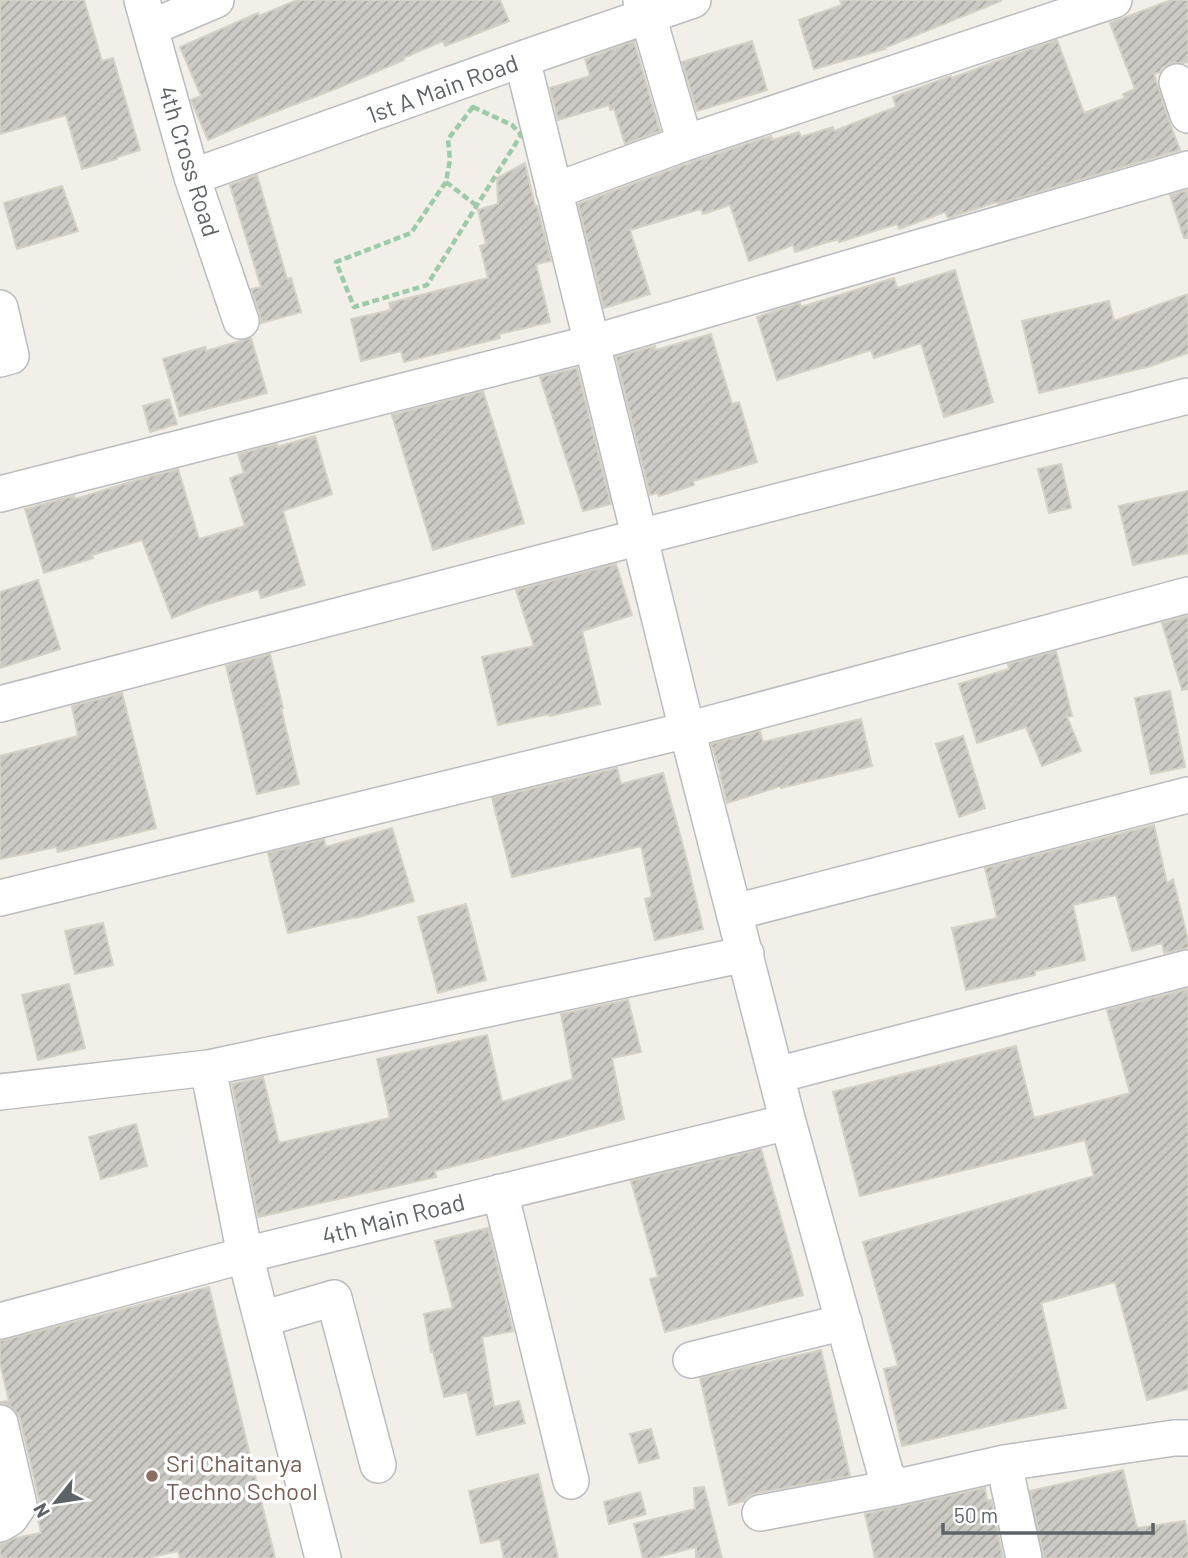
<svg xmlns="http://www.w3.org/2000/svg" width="1188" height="1558" viewBox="0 0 1188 1558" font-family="Barlow,sans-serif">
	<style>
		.building { fill: url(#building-hatch); stroke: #d6d1c5; stroke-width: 2 }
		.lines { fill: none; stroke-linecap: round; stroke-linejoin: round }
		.minor-casing { stroke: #b9bdc1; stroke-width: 38 }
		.path { stroke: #9bcba8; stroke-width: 4.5; stroke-dasharray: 7 3.5; stroke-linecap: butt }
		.minor { stroke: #fff; stroke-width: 35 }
		.education-dot { fill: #8d6e63; stroke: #fff; stroke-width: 2.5 }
		.labels { text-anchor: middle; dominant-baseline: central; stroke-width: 7; stroke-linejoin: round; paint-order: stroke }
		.street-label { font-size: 24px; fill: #5e6368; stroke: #fff }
		.education-label { font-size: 24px; fill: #785e54; stroke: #fff; text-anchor: start }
	</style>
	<defs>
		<pattern id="building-hatch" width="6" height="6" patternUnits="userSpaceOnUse" patternTransform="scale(1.75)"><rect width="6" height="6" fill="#cccac4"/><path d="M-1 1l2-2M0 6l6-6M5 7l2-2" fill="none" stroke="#a9a8a3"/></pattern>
	</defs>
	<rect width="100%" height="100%" fill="#f1efe7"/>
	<!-- building -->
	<path class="building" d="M0,0h84l18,61 11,-3 27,92 -23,7v2l-35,10 -16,-54 -66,19z
		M297,0h203l9,21 -64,25 -2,-5 -40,17 1,2 -69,29 -76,29 -51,22 -17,-40 10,-4 -21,-49 78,-34 1,3z
		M840,0h160l1,1 -117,47 1,1 -71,20 -15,-49 43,-15z
		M1171,0h17v62l-5,1h-13l-8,5 -2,4 -6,2 15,47 11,29 -182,54 -1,-2 -49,16 -3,-6 -46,17 -2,-5 -58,18 -1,-3 -43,13 -2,-7 -44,16 -19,-56 -27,9 -2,-5 -71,21 20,64 -46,14 -26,-104 114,-42 79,-26 1,4 27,-8 2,5 32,-10 1,4 62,-24 -3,-10 58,-21 1,2 56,-21 49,-17 27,73 41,-15 -2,-4 12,-5 -25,-66z
		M634,41l26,90 -35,13 -11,-35 -4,1 -1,-5 -51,15 -8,-32 40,-12 -5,-17z
		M752,41l15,49 -70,21 -15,-49z
		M525,163l10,43h2l14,55 -15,3 14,58 -51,12 1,4 -96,24 -3,-11 -40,10 -10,-42 40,-9 -2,-7 99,-25 -8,-32 6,-2 -8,-34 20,-6 -1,-26z
		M257,175l30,104 4,-1 10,34 -40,11 -1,-8 -9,-26 10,-2 -31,-102z
		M62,186l16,45 -61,18 -13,-46z
		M1188,190v48h-4l-14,-43z
		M955,270l38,132 -49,15 -23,-74 -47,15 -3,-8 -94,30 -20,-63 43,-14 1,4 93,-29 3,10z
		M1188,294v59l-37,13 -112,27 -17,-72 87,-20 5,20z
		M711,334l21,70 7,-2 18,60 -64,19 1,4 -35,11 -1,-3 -8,2 -34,-138 39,-11 1,4z
		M251,338l16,55 -87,23 -17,-57 42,-12 1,4z
		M577,368l34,136 -28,7 -43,-134z
		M483,391l41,132 -91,27 -41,-135z
		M169,399l8,25 -27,8 -7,-26z
		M315,436l17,58 -49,17 22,74 -44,13 -3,-9 -50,15 -36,14 -30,-78 -50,15 1,3 -49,15 -19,-64 49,-13 1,3 55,-17 48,-13 21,70 46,-13 -15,-48 14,-5 -6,-19 39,-10v3z
		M1061,464l10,44 -22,5 -11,-44z
		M1188,491v62l-55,12 -14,-59z
		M616,564l16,51 -50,16 18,73 -50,12 -1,-2 -51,11 -16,-68 52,-11 -18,-56z
		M38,580l22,69 -60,19v-76z
		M1188,616v73l-6,1 -20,-67z
		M1056,651l16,65 -5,1 14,34 -39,15 -16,-39 -49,16 -18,-59 50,-15 -1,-5z
		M270,654l13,54h-2l18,76 -42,10 -31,-128z
		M1170,691l15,76 -34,7 -16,-76z
		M122,693l34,135 -98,24 -2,-5 -56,12v-103l78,-20 -6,-30z
		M861,719l11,47 -91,22v-2l-54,17 -7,-28h1l-10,-31 49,-13 3,11z
		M963,736l22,72 -26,9 -23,-73z
		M617,768l4,16 42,-11 22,80 18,76 -48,11 -10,-41 7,-2 -11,-51 -129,31 -20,-79z
		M1154,825l13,58 6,-4 15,61v8l-24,5 -2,-10 -30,8 -16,-56 -43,10 12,55 -50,11v4l-69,15 -14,-62 45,-10 -12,-50z
		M392,828l22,73 -58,17v-1l-68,16 -20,-80 56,-14 2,8z
		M466,904l20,76 -48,13 -20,-76z
		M103,923l10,42 -38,9 -10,-43z
		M69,984l16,64 -47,12 -16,-65z
		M1188,989v400l-41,11 -32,-118 -74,21 25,105 -164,38 -18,-77 14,-3 -35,-124 231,-66 -9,-36 -225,56 -27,-104 183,-46 18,72 96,-25 -23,-83z
		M628,1000l13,52 -29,6 12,61 -108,31 -81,21 1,6 -178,40 -26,-133 31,-7 16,66 111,-25 -13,-59 110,-24 15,67 71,-23 -12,-65z
		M136,1124l11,42 -46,13 -12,-42z
		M761,1149l42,146 -138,37 -15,-53 8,-2 -27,-96z
		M488,1228l25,103 -31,6 12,70 25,-6 6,22 -48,12 -10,-43 -23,5 -11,-46 -2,1 -7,-38 29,-6 -18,-67z
		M209,1287l66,271h-95l-2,-7 -31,7h-147v-14l15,-6 26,-5 -4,-19 2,-6v-8l-19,-82 -6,-9 -8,-5 -6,-1v-1l9,-1 -9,-38v-22z
		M821,1350l29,126 -94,17 -9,4 -3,4 -15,4 -29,-127z
		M651,1429l8,29 -20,5 -9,-29z
		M1123,1470l14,58 48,-7 3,17v20h-144l-14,-67z
		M538,1474l20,84h-54l-4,-19 -19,4 -12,-52z
		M704,1487l18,71h-26v-11l-42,11h-11l-9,-34 61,-15 -1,-21z
		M985,1488l2,13 4,-1 12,58h-128l-10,-44z
		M640,1492l6,22 -37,10 -5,-22z"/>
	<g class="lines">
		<defs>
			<path id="minor" d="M142,0l50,177 49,144
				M641,0l7,16 37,127
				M150,28l66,-28
				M522,59l165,671 101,392 98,353 12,12 106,-24 170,-25h14
				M1177,82l11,33
				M192,177l330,-118 171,-59
				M554,191l131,-48 429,-143
				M0,308l11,48 -11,3
				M0,494l592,-151 596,-174
				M0,704l640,-167 548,-141
				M0,898l687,-168 501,-135
				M735,912l453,-117
				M208,1068l37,187 78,303
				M777,1075l411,-107
				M0,1092l208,-24 538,-114
				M500,1192l71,289
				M262,1319l72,-21 44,167
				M0,1321l245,-66 543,-133
				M691,1360l153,-38
				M0,1423l19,82 -9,13 -10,6
				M1004,1463l20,95
				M760,1513l138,-26"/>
		</defs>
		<!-- minor casing -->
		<use href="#minor" class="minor-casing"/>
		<!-- path -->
		<path class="path" d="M473,107l39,18 9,10 -94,150 -73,22 -18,-45 75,-29 35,-51 4,-22 -2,-21z
			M446,182l31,24"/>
		<!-- minor -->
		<use href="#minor" class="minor"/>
	</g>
	<!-- markers -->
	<circle class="education-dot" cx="152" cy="1476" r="7"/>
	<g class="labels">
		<!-- street labels -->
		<g class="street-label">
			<text transform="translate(442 88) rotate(-20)">1st A Main Road</text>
			<text transform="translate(190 161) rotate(73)">4th Cross Road</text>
			<text transform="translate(393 1218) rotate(-14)">4th Main Road</text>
		</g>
		<!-- education labels -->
		<g class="education-label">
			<text x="166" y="1462">Sri Chaitanya<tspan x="166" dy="28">Techno School</tspan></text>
		</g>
	</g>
	<!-- north arrow -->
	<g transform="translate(56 1502) rotate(240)" stroke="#ffffff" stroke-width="5" paint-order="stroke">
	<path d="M0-5L12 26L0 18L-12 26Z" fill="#5e6368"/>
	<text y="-10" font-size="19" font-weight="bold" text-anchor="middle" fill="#5e6368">N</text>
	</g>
	<!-- scale -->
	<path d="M943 1523v10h210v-10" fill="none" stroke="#5e6368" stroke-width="3.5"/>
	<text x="954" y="1523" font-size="21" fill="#5e6368" stroke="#ffffff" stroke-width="5" paint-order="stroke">50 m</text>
</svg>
